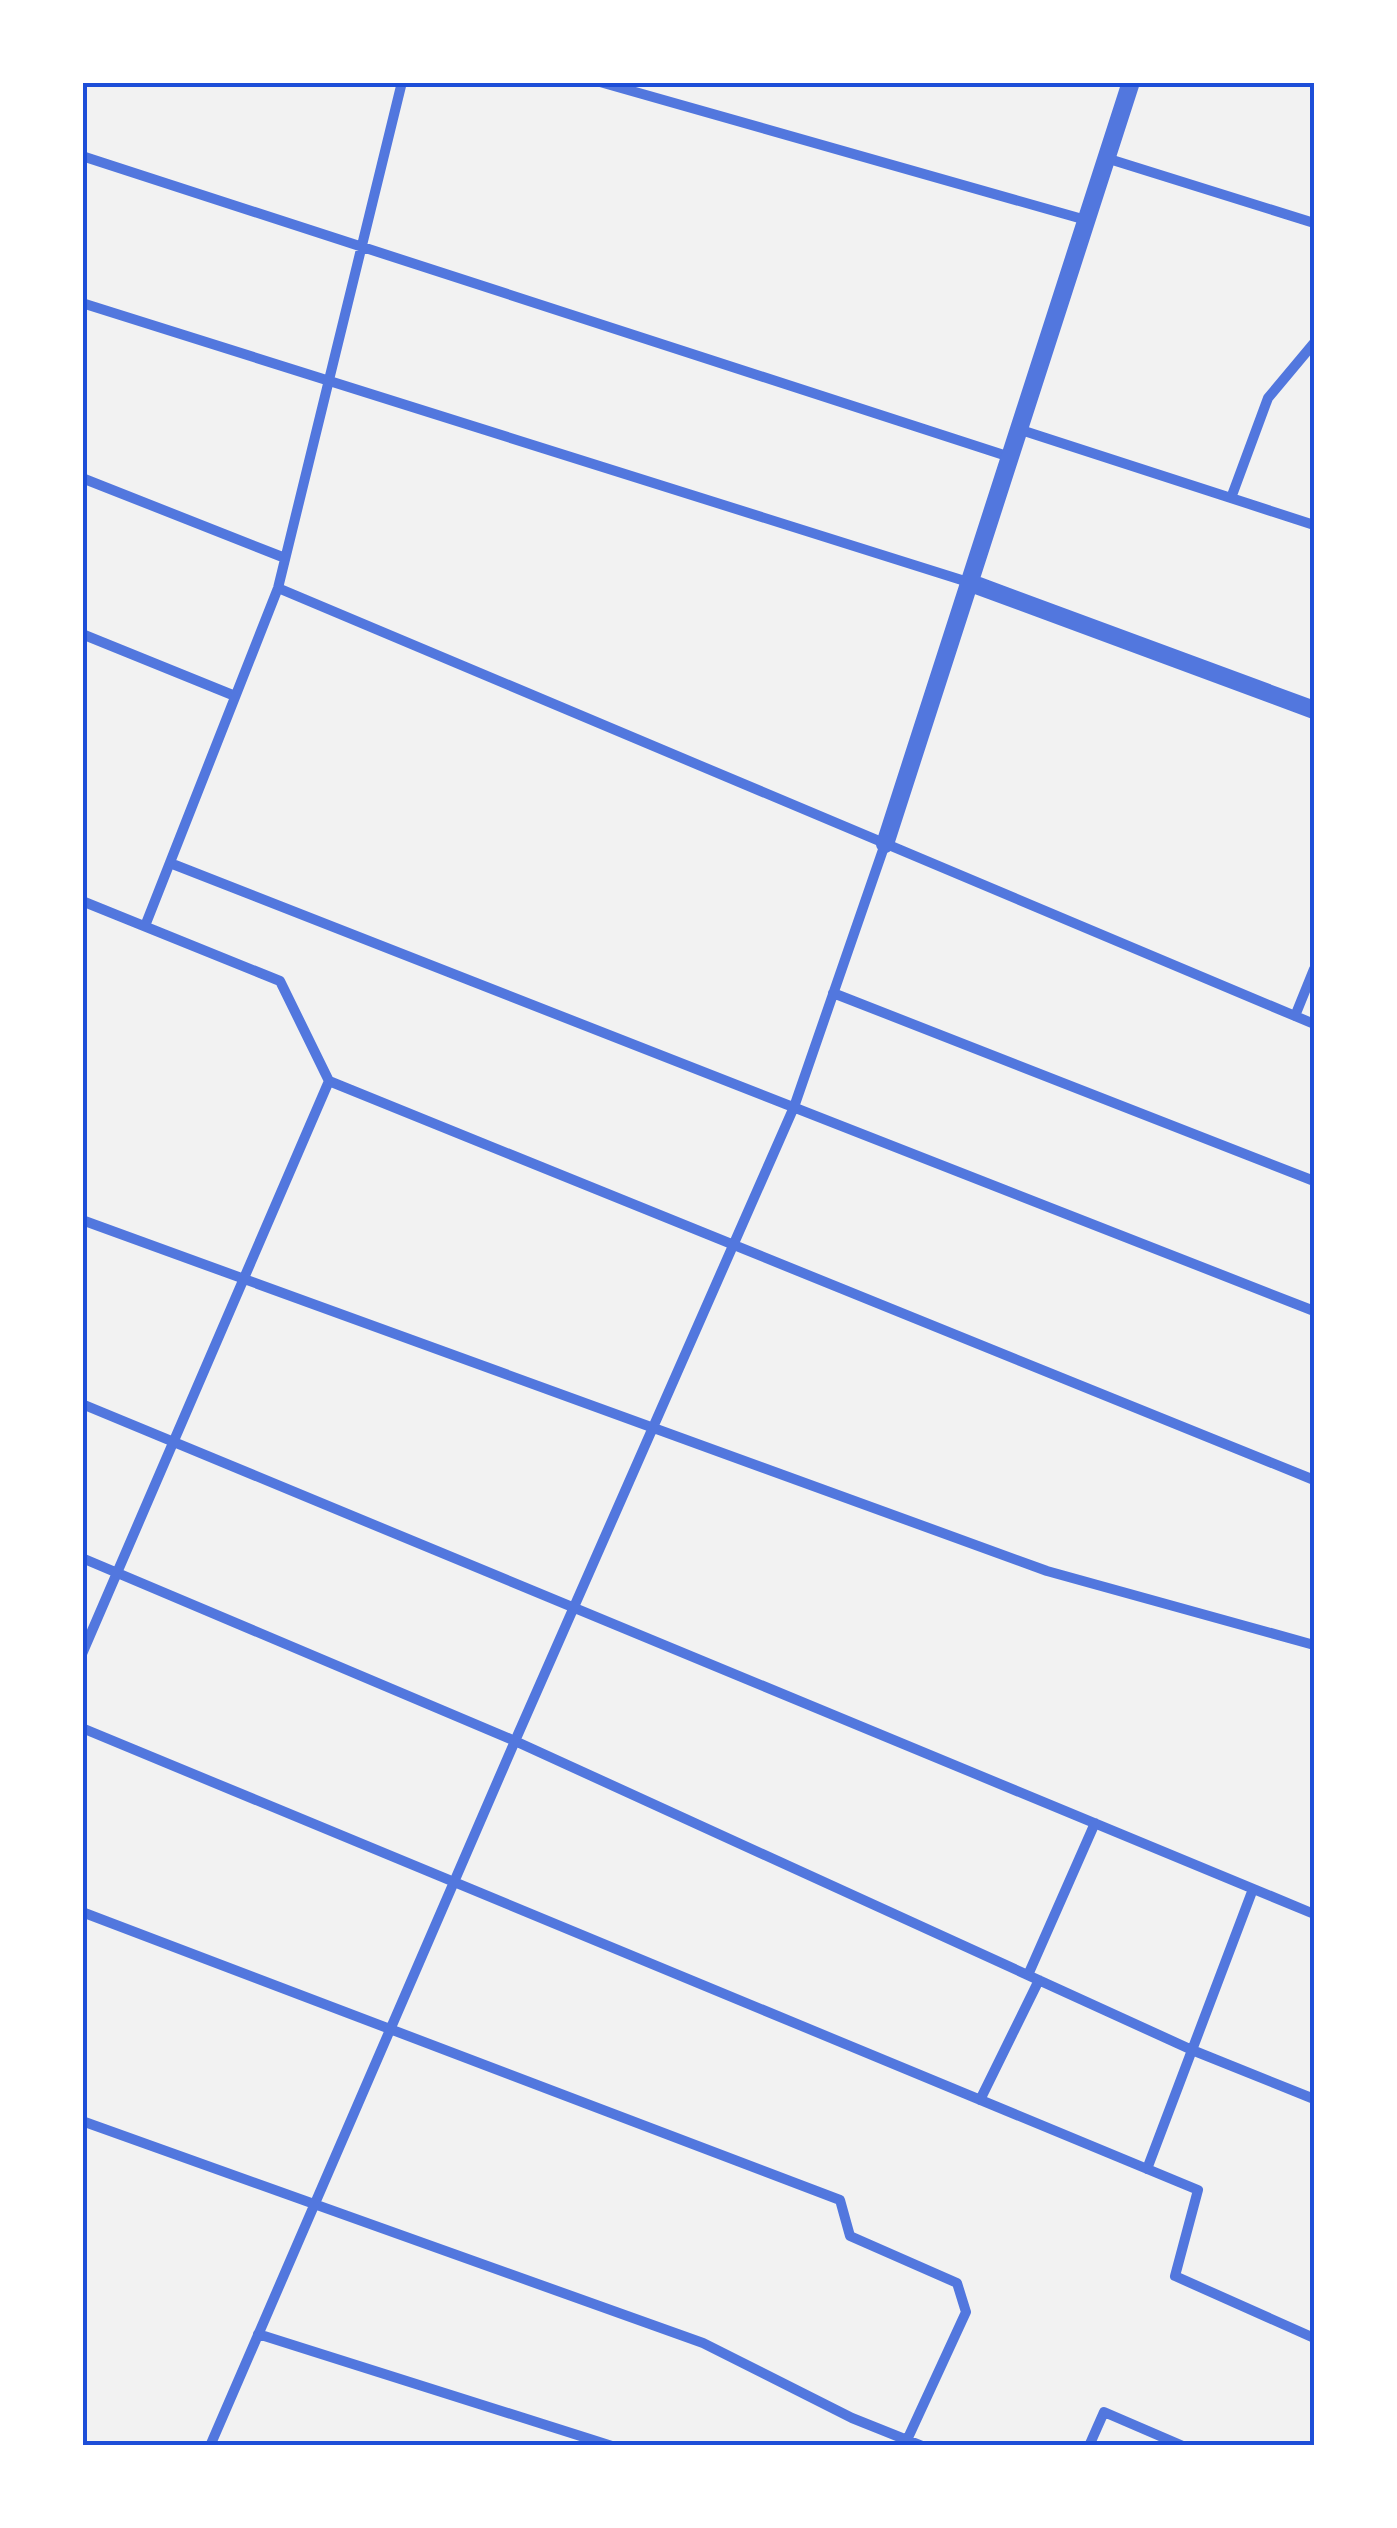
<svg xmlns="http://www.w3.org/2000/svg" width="1397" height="2528" viewBox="0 0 1397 2528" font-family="'Times New Roman',serif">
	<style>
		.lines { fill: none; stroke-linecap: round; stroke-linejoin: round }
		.minor { stroke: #5277de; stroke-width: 10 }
		.tertiary { stroke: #5277de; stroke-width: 18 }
		.neatline { fill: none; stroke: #1d4ed8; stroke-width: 4 }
	</style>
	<rect width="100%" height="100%" fill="#f2f2f2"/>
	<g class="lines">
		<!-- minor -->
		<path class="minor" d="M600,82l486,138
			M82,156l928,301
			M1106,158l208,65
			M82,303l886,279
			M1018,429l296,96
			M82,478l203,80
			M1231,498l37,-100 46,-55
			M278,588l1036,436
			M82,634l153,62
			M170,863l1144,448
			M82,901l198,80 49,100 985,399
			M145,926l133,-338 124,-506
			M833,993l481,188
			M1295,1016l19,-47
			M82,1220l965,351 267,74
			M82,1404l1232,510
			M82,1558l433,183 677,309 122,49
			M82,1654l247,-573
			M82,1728l1116,462 -23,86 139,62
			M82,1912l758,288 10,36 107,47 9,29 -59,128
			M1028,1975l67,-152
			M980,2100l59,-120
			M82,2121l621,222 149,75 70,28
			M1147,2169l106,-280
			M258,2334l354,112
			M210,2446l305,-705 279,-634 91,-263
			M1089,2446l15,-34 79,34"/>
		<!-- tertiary -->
		<path class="tertiary" d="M968,582l346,128
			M885,844l246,-762"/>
	</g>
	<!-- border -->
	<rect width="1397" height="2528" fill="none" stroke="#ffffff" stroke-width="170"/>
	<rect x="85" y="85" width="1227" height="2358" class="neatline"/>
</svg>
